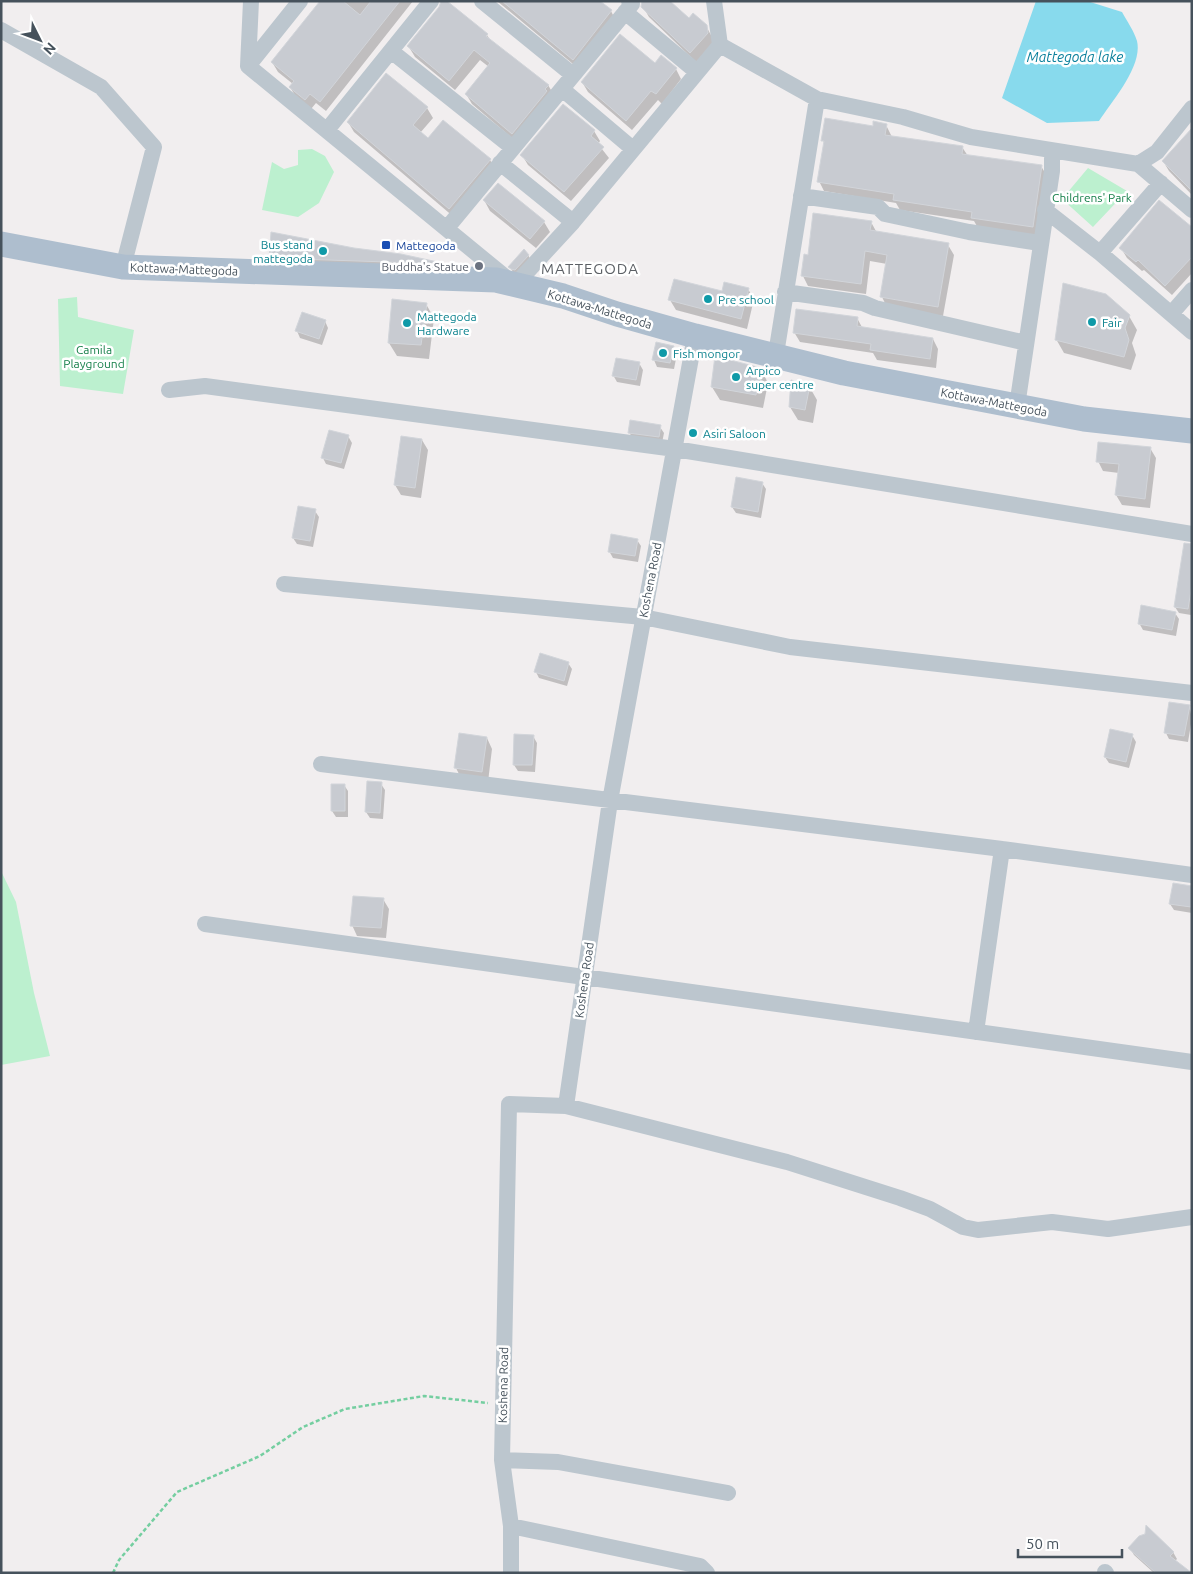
<svg xmlns="http://www.w3.org/2000/svg" width="1193" height="1574" viewBox="0 0 1193 1574" font-family="Ubuntu,sans-serif">
	<style>
		.green { fill: #bcf0cf }
		.water { fill: #88daed }
		.shadow { fill: #0003 }
		.building { fill: #c8cbd1; stroke: #d2d5da }
		.lines { fill: none; stroke-linecap: round; stroke-linejoin: round }
		.path { stroke: #74cea0; stroke-width: 2.5; stroke-dasharray: 4 2.5; stroke-linecap: butt }
		.street { stroke: #bcc6ce; stroke-width: 16 }
		.primary { stroke: #aebece; stroke-width: 25 }
		.transit-dot { fill: #1a4fb4; stroke: #fff; stroke-width: 2 }
		.culture-dot { fill: #0f9aa8; stroke: #fff; stroke-width: 2 }
		.worship-dot { fill: #6b7280; stroke: #fff; stroke-width: 2 }
		.labels { text-anchor: middle; dominant-baseline: central; stroke-width: 5; stroke-linejoin: round; paint-order: stroke }
		.park-label { font-size: 12px; fill: #157f49; stroke: #fff }
		.culture-label { font-size: 12px; fill: #0d838f; stroke: #fff; text-anchor: start }
		.transit-label { font-size: 12px; fill: #164399; stroke: #fff; text-anchor: start }
		.worship-label { font-size: 12px; fill: #5b616d; stroke: #fff; text-anchor: end }
		.street-label { font-size: 12px; fill: #46525c; stroke: #fff }
		.water-label { font-size: 14px; font-style: italic; fill: #0b809c; stroke: #fff }
		.quarter-label { font-size: 15px; letter-spacing: 1px; fill: #5b5f64; stroke: #fff }
	</style>
	<rect width="100%" height="100%" fill="#f1eeef"/>
	<!-- green -->
	<path class="green" d="M312,149l13,7 9,16 -15,31 -21,14 -36,-7 10,-48 12,7 14,-4v-15z
		M1088,168l39,23 -34,36 -31,-28z
		M77,297l1,20 56,13 -11,64 -63,-8 -2,-87z
		M1,871l15,31 18,91 16,63 -49,9z"/>
	<!-- water -->
	<path class="water" d="M1036,1h51l35,11c5,9 12,19 15,29 6,25 -25,60 -38,80l-52,2 -45,-25z"/>
	<!-- shadow -->
	<path class="shadow" d="M322,1h91l-87,110 -10,-8 -5,6 -15,-12 -6,-10 3,-3 -15,-12 -6,-10z
		M497,1h102l12,10 5,10 -37,48z
		M643,7l63,19 6,11v8l-16,17 -47,-45z
		M487,35l3,5 58,45 6,10 -36,48 -46,-39 -6,-10 23,-27 -9,-7 -25,30 -40,-33 -6,-10z
		M655,65l21,4 5,10 -19,25 -4,-4 -26,30 -44,-38 -6,-10z
		M563,105l31,26 6,10 -2,3 11,14 -38,43 -43,-36 -6,-10z
		M427,108l6,10 -13,15 8,6 62,21 6,10 -41,48 -101,-86 -6,-10z
		M886,125l6,12 70,10 6,9 73,10 6,10 -9,61 -60,-9 -4,-7 -74,-11 -4,-7 -72,-12 -5,-10 6,-37 -2,-3z
		M1192,130v65l-23,-24 -6,-10z
		M484,200l60,22 6,10 -14,16 -46,-37z
		M871,222l6,11 71,12 6,10 -11,61 -56,-9 -5,-10 5,-33 -17,-3 -4,33 -58,-8 -5,-10 2,-20h4z
		M1192,230v43l-20,22 -28,-25 -2,1 -15,-13 -6,-10z
		M353,249l47,6 46,10 7,12 -175,-6 -8,-14z
		M528,255l8,14 -18,11 -8,-13z
		M748,289l6,10 -7,30 -71,-19 -6,-10z
		M426,304l8,14 -5,41 -32,-3 -8,-13z
		M1129,316l8,14 -5,13 4,12 -5,15 -67,-17 -8,-14z
		M857,318l6,11 70,10 5,10 -2,19 -59,-8 -4,-7 -73,-11 -6,-10z
		M325,321l3,7 -6,17 -22,-7 -3,-7z
		M673,347l4,7 -3,15 -17,-2 -3,-7z
		M639,363l4,7 -3,16 -23,-4 -4,-7z
		M761,369l7,14 -5,25 -43,-8 -8,-13z
		M809,386l8,14 -4,23 -15,-3 -8,-13z
		M660,427l4,6 -2,10 -29,-4 -4,-7z
		M348,436l4,7 -8,26 -18,-5 -3,-6z
		M402,437l20,3 6,10 -7,48 -20,-3 -6,-10z
		M1150,448l6,10 -6,50 -28,-3 -6,-10 3,-22 -16,-2 -5,-10z
		M762,483l4,6 -5,29 -25,-5 -4,-6z
		M315,511l4,6 -6,30 -16,-3 -4,-6z
		M637,540l4,6 -3,16 -25,-4 -4,-7z
		M1192,545v67l-1,3 -12,-2 -4,-6z
		M1175,613l4,6 -3,17 -33,-6 -4,-7z
		M568,663l4,6 -5,17 -28,-8 -3,-6z
		M1189,706l3,12 -4,24 -19,-3 -3,-6z
		M1132,735l4,7 -7,26 -20,-5 -4,-6z
		M533,736l4,7 -2,29 -17,-1 -4,-6z
		M487,738l5,11 -4,33 -27,-4 -5,-10z
		M381,784l4,6 -2,29 -13,-1 -4,-6z
		M344,785l4,6v26h-12l-4,-6z
		M1192,888v25l-18,-3 -4,-6z
		M383,899l6,10 -3,29 -29,-2 -5,-11z
		M1130,1548l43,4 4,7 -2,2 15,12h-36l-20,-18z"/>
	<!-- building -->
	<path class="building" d="M320,1h23l17,14 11,-14h29l-80,101 -10,-8 -5,6 -16,-13 5,-6 -23,-19z
		M441,1h6l41,33 -2,2 63,49 -4,4 2,2 -35,43 -47,-40 25,-31 -16,-13 -25,31 -42,-35 32,-39z
		M502,1h98l12,9 -39,50z
		M642,1h28l19,17 4,-5 14,12 1,8 -18,20 -49,-46z
		M620,34l35,29 6,-8 16,13 -21,26 -5,-3 -25,30 -45,-39z
		M386,73l42,34 -15,18 15,13 15,-18 48,39 -42,50 -102,-87z
		M563,104l32,26 -4,6 13,11 -40,45 -44,-37z
		M825,118l48,8v-5l14,3 -2,11 78,11 -1,8 80,11 -9,62 -62,-9 1,-6 -79,-12 1,-6 -77,-12 7,-41h-3z
		M1192,128v63l-30,-30z
		M498,183l47,38 -15,18 -47,-39z
		M1159,200l33,27v30l-27,29 -27,-26 -2,2 -17,-14z
		M813,213l59,8 -2,9 79,13 -11,64 -58,-10 7,-42 -22,-4 -4,33 -60,-8 3,-22 4,1z
		M271,232l83,16 47,6 46,10 -178,-6z
		M524,249l5,6 -14,15 -4,-1 -3,-2z
		M674,279l48,12 2,-9 25,6 -8,31 -73,-19z
		M1063,283l43,11 24,21 -5,13 4,12 -5,17 -69,-17z
		M392,299l35,4 -6,42 -33,-2z
		M796,309l62,8 -1,9 76,12 -3,21 -60,-9 1,-6 -78,-11z
		M302,312l24,8 -7,19 -24,-8z
		M656,342l18,4 -4,17 -18,-3z
		M715,356l46,12 -5,27 -45,-8z
		M616,358l24,4 -4,18 -24,-4z
		M791,380l19,5 -5,25 -16,-3z
		M630,420l31,5 -2,12 -31,-4z
		M329,430l20,5 -8,28 -20,-5z
		M401,436l21,3 -7,49 -21,-3z
		M1098,442l53,5 -6,52 -30,-4 4,-31 -23,-2z
		M736,477l27,5 -5,30 -27,-5z
		M298,506l18,3 -6,32 -18,-3z
		M611,534l27,5 -3,17 -27,-4z
		M1184,543l8,1v40l-4,25 -14,-2z
		M1141,605l35,7 -4,18 -34,-6z
		M540,653l29,9 -5,19 -30,-9z
		M1169,702l21,3 -6,31 -20,-3z
		M1110,729l23,5 -7,28 -22,-5z
		M459,733l28,4 -5,35 -28,-4z
		M514,734l20,1 -2,30h-19z
		M367,781l15,1 -2,31 -15,-1z
		M331,784h14v27h-14z
		M1173,883l19,3 -1,21 -22,-3z
		M353,896l31,2 -3,30 -31,-2z
		M1146,1525l28,27 -4,4 22,17h-36l-28,-25 11,-12 6,-2z"/>
	<g class="lines">
		<!-- path -->
		<path class="path" d="M113,1573l6,-13 58,-68 83,-36 43,-29 42,-18 79,-13 64,7"/>
		<!-- street -->
		<path class="street" d="M251,1l-3,65 267,219 58,-63 147,-177 -6,-44
			M482,1l91,74
			M625,12l72,60
			M1,30l100,57 53,60 -31,120
			M720,45l97,54
			M391,51l122,97
			M248,66l52,-65
			M562,89l71,60
			M1192,108l-35,44 -19,12 54,46
			M327,130l104,-129
			M500,163l73,59
			M801,196l77,11 7,7 84,18 71,11
			M1045,210l55,43 92,79
			M447,228l185,-224 -3,-3
			M1100,253l61,-70
			M785,292l78,11 12,5 151,35
			M1171,314l21,-24
			M776,354l41,-255 86,18 68,20 167,27
			M169,390l36,-4 470,63 517,85
			M1017,406l35,-235v-19
			M284,584l359,33 147,30 402,46
			M321,764l681,85 190,26
			M205,924l987,138
			M976,1032l26,-183
			M566,1106l221,56 113,36 30,11 33,18 15,3 74,-8 56,7 84,-12
			M502,1460l56,2 170,31
			M511,1526l189,40 7,7
			M1105,1572l1,1
			M511,1573v-47l-9,-66 7,-356 57,2 44,-305 85,-465"/>
		<!-- primary -->
		<path class="primary" d="M1,244l122,23 373,13 67,16 54,18 78,22 149,37 240,46 108,12"/>
	</g>
	<!-- markers -->
	<rect class="transit-dot" x="381" y="240" width="10" height="10" rx="2.5"/>
	<g class="culture-dot">
		<circle cx="323" cy="251" r="5"/>
		<circle cx="708" cy="299" r="5"/>
		<circle cx="1092" cy="322" r="5"/>
		<circle cx="407" cy="323" r="5"/>
		<circle cx="663" cy="353" r="5"/>
		<circle cx="736" cy="377" r="5"/>
		<circle cx="693" cy="433" r="5"/>
	</g>
	<circle class="worship-dot" cx="479" cy="266" r="5"/>
	<g class="labels">
		<!-- park labels -->
		<g class="park-label">
			<text x="1092" y="197">Childrens' Park</text>
			<text x="94" y="349">Camila<tspan x="94" dy="14">Playground</tspan></text>
		</g>
		<!-- culture labels -->
		<g class="culture-label">
			<text x="313" y="244" text-anchor="end">Bus stand<tspan x="313" dy="14">mattegoda</tspan></text>
			<text x="718" y="299">Pre school</text>
			<text x="417" y="316">Mattegoda<tspan x="417" dy="14">Hardware</tspan></text>
			<text x="1102" y="322">Fair</text>
			<text x="673" y="353">Fish mongor</text>
			<text x="746" y="370">Arpico<tspan x="746" dy="14">super centre</tspan></text>
			<text x="703" y="433">Asiri Saloon</text>
		</g>
		<!-- transit labels -->
		<g class="transit-label">
			<text x="396" y="245">Mattegoda</text>
		</g>
		<!-- worship labels -->
		<g class="worship-label">
			<text x="469" y="266">Buddha's Statue</text>
		</g>
		<!-- street labels -->
		<g class="street-label">
			<text transform="translate(184 269) rotate(2)">Kottawa-Mattegoda</text>
			<text transform="translate(600 309) rotate(17)">Kottawa-Mattegoda</text>
			<text transform="translate(994 402) rotate(11)">Kottawa-Mattegoda</text>
			<text transform="translate(650 580) rotate(-79)">Koshena Road</text>
			<text transform="translate(584 980) rotate(-82)">Koshena Road</text>
			<text transform="translate(503 1385) rotate(-89)">Koshena Road</text>
		</g>
		<!-- water labels -->
		<g class="water-label">
			<text x="1075" y="57">Mattegoda lake</text>
		</g>
		<!-- quarter labels -->
		<g class="quarter-label">
			<text x="590" y="268">MATTEGODA</text>
		</g>
	</g>
	<!-- border -->
	<rect width="1193" height="1574" fill="none" stroke="#46525c" stroke-width="5"/>
	<!-- north arrow -->
	<g transform="translate(40 40) rotate(132)" stroke="#ffffff" stroke-width="4" paint-order="stroke">
	<path d="M0-4L9 19L0 12L-9 19Z" fill="#46525c"/>
	<text y="-8" font-size="14" font-weight="bold" text-anchor="middle" fill="#46525c">N</text>
	</g>
	<!-- scale -->
	<path d="M1018 1549v8h104v-8" fill="none" stroke="#46525c" stroke-width="2.5"/>
	<text x="1026" y="1549" font-size="15" fill="#46525c" stroke="#ffffff" stroke-width="4" paint-order="stroke">50 m</text>
</svg>
